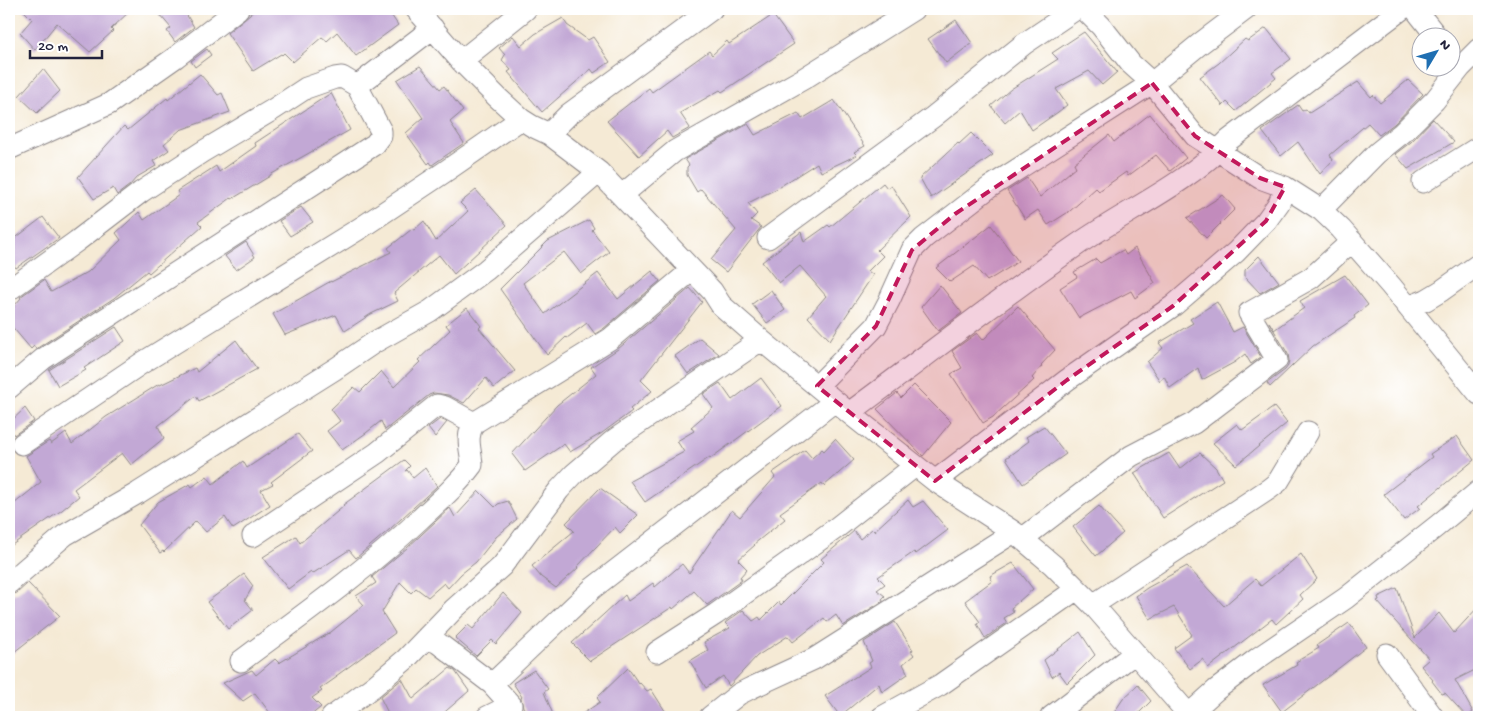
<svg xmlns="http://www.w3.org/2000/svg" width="1488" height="726" viewBox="0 0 1488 726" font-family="'Gochi Hand',sans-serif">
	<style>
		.building { fill: #c2a8d5 }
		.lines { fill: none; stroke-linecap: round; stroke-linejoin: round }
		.minor-casing { stroke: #8c8688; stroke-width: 23 }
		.minor { stroke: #fff; stroke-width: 21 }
		.marked { fill: #c2185b; fill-opacity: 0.2; stroke: #c2185b; stroke-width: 4; stroke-dasharray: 10 6; stroke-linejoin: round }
	</style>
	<rect width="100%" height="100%" fill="#fff"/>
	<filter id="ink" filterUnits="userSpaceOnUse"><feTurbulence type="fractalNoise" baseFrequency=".02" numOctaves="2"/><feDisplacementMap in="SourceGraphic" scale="10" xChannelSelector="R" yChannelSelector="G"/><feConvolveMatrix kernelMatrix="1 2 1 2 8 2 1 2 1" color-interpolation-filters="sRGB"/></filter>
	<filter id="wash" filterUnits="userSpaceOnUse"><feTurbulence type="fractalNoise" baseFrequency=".0096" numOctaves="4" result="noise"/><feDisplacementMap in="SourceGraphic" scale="20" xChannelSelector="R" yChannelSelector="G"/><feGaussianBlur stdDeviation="1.12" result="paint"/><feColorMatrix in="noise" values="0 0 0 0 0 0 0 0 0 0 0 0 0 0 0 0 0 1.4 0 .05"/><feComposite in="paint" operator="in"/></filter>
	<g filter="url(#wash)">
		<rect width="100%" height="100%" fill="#f5ead5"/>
		<g id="blocks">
			<!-- building -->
			<path class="building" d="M22,9h110l-21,20 2,2 -23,21 -33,-29 -22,27 -15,-17 12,-14z
				M155,9h28l11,18 -19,15 -8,-11 4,-3z
				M256,9h131l11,16 -42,31 -19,-24 -10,9 -5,-4 -29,25 -9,-9 -2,2 -1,-1 -28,17 -26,-38z
				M773,15l21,29 -72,48 -2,-2 -40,23 10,15 -18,10 -5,-7 -28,25 -32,-35 42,-33 3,4 57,-41 3,4 15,-14 2,3z
				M563,18l4,7 21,15 5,-3 17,25 -16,11 -3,-4 -49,43 -34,-40 3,-2 -9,-10 3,-5 -6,-7 14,-12 8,10 14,-12z
				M956,20l16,23 -26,20 -4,-6h-1l-13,-18z
				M1266,28l25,31 -19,14 4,5 -40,33 -9,-9 -4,4 -23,-29 19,-14 26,-24 3,2z
				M1084,32l33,40 -15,13 -13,-14 -33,18 11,16 -9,7 -26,18 -12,-20 -15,13 -14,-17 20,-17 47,-30 -6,-6z
				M207,49l4,6 -16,12 -4,-6z
				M420,66l20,23 4,-3 19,25 -13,11 14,21 -32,22 -2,-3 -2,2 -22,-31 17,-15 -26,-38z
				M43,69l17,22 -23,22 -18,-17z
				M200,74l18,21 4,-2 8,19 -50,18 -16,14 5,6 -16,11 3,5 -19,11 -7,8 -13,10 -4,-7 -19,11 -16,-22 46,-51 4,4 39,-32 1,2z
				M1408,80l15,14 -29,30 -15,11 -11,-12 -38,32 3,5 -13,14 -22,-32 -17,14 -19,-25 36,-26 4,6 4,-2 3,4 49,-31 13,15 2,-2 7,8z
				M331,93l19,37 -80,45v1l-38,23 -1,-1 -33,24 4,4 -53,47 -2,-2 -33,27 -78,51 -2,-3 -3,3 -22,-26v-11l12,-14 -1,-1 24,-17 7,12 37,-20 33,-32 -5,-7 23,-21 5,8 35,-25 -2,-4 39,-25 3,6 37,-26 -1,-3z
				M834,100l31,46 -11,6 3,3 -36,17 -4,-9 -41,26 -28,14 9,11 -6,6 10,7 -35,45 -15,-12 25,-30 -35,-41 -4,3 -10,-17v-8l2,-2 -4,-6 63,-35 7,11 43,-22 4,6z
				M1150,114l36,44 -16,13 -14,-16 -28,21 -2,-4 -27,19 -3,-3 -26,23 -22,14 -10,-15 -13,9 -18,-28 20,-13 13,19 36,-30 -2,-4 35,-28 5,7z
				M1433,119l21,23 -46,27 -13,-15 16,-12z
				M971,133l22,22 -62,43 -11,-20 38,-35 1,1z
				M883,183l4,5 4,-3 20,32 -34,33 6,6 -15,15 5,4 -43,65 -22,-23 18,-21 -26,-30 -21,17 -17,-21 39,-30 3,10 24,-17 2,2z
				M476,190l31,35 -53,49 -15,-19 -45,38 4,8 -27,13 -26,17 -9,-16 -51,20 -12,-21 58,-33v1l60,-30 -3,-4 24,-19 2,1 10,-9 12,20 32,-30 -8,-8z
				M1223,195l12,14 -29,29 -19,-20z
				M301,207l12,15 -23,14 -11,-15z
				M43,217l16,21 -43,30 -7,-9v-16z
				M589,220l5,8 -2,2 17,22 -28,22 -17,-22 -41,31 22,31 53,-41 20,26 34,-28 8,10 -57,48 -8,5 -8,-11 -20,15 -1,-1 -19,18 -47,-66 48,-48z
				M991,225l27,36 -8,6 -23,14 -13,-15 -24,16 -14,-14z
				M246,242l9,15 -19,13 -11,-14z
				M1135,248l20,35 -20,15 -4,-7 -52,27 -19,-30 17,-11 -3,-5 22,-13 4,4 23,-13 3,5z
				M1259,256l20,26 -19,11 -15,-16v-7z
				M1345,275l23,30 -14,11 1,2 -42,28 -43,41 -3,-4 18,-13 3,-4 1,-6 -1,-6 -19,-32 5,8 30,-22 -4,-7z
				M940,285l22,28 -24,18 -17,-24z
				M690,288l12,14 -61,78 11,11 -22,18 2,2 -30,22 -32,19 -6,-8 -39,27 -13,-17 45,-49 39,-31 -5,-7 27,-18z
				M771,290l14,20 -18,13 -15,-19z
				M1217,302l16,30 10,-5 18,30 -10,7 -6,-10 -10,8 -33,18 -4,-12 -28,20 -6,-12 -4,5 -13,-19 16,-14 -4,-5 34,-20 -3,-4z
				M1018,306l37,44 -14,15 1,1 -10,12 2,2 -41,37 -10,6 -32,-49 11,-6 -10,-17 25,-18 6,7z
				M467,308l14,18 -2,2 36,43 -21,17 -8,-10 -22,25 -16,-8 -14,-2 -5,2 -44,35 -4,-9 -15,12 -24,17 -15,-19 13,-10 -9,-12 23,-22 6,5 21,-21 13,16 26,-25 -2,-2 32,-30 -4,-5z
				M116,327l9,14 -41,27 2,2 -28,16 -9,-16z
				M700,338l19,16 -31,20 -13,-18z
				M236,340l21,29 -58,32 -3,-5 -38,30 6,12 -33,27 -9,-12 -48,36 5,7 -17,14 -53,37v-39l32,-26 -15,-26 23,-15 2,3 15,-11 6,11 34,-27 53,-33 1,1 35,-17 2,4z
				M761,378l21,28 -71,52 -1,-1 -65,45 -15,-21 54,-29 -7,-11 17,-10 -3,-4 22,-19 -10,-14 17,-11 12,17z
				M914,385l37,37 -28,34 -46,-47 20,-16 4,5z
				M1274,407l13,16 -51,42 -23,-22 24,-19 5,6z
				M25,408l9,13 -20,14 -5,-8v-4z
				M440,419l7,3 -12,15 -7,-9z
				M1044,426l22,28 -43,30 -17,-26 23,-17 -3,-4z
				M298,434l14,17 -41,31 2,2 -12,6 9,15 -37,24 -8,-12 -19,15 -10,-11 -32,31 -1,-1 -3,2 -21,-28 19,-23 32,-18 2,3 15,-11 6,8 30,-23 4,7z
				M1457,436l17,24 -56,46 2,2 -16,12 -20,-26 48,-37 -2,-3z
				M835,439l19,21 -30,26 -2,-3 -42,30 5,6 -31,25 1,1 -17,15 9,9 -7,8 2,3 -35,25 -13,-14 -21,18 -1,-2 -82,54 -18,-18 53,-48 3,6 25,-18 2,4 27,-23 7,9 43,-63 8,7 35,-40 -3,-4 33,-23 7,8 10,-9 2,2z
				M1169,453l11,16 20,-16 16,15 7,12 -60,38 -29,-45z
				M404,460l6,6 -5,5 2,-1 6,8 12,-10 12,18 -47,43 -34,29 -7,-8 -37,24 -1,-2 -23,17 -25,-32 33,-21 4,7 44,-37 -1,-1z
				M600,488l38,27 -18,18 -5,-6 -38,40 1,1 -22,20 -15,-11 -9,-11 42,-35 -8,-8z
				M479,491l16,16 3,-3 10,-3 9,18 -21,18 -20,25 -15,12 -13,14 -4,-5 -16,14 -12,-9 -5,5 -11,-11 -18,30 13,21 -59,43 1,1 -17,12 2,2 -10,7 9,9 -12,10h-36l-18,-24 -12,8 -20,-18 29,-13 4,5 19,-16 4,4 52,-31 33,-27 -8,-9 20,-13 -4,-6 35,-29 43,-40 5,9z
				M908,500l5,7 10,-6 25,29 -32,24 -2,-2 -36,25 7,7 -8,6 8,6 -3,3 1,2 -40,25 -7,-11 -9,7 -3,-4 -31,24 -5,-6 -31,20 -28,30 -6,-10 -17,12 -16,-27 18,-11 -4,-8 26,-14 -5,-5 18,-13 10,11 6,-4 2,3 18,-18 2,3 43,-43 -3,-3 33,-28 6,8 12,-10 2,2z
				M1099,506l24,27 -27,23 -23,-29z
				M1301,554l16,25 -17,16 3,4 -27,25 -4,-5 -64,49 -5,-9 -13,10 -16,-21 18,-13 -18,-28 -24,12 -14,-23 11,-8 40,-22 37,40 31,-27 6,7z
				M1013,563l20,26 -22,19 3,4 -10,6 3,5 -22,15 -8,-14 3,-2 -15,-21 27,-20 -2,-5z
				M244,574l9,12 -8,14 8,10 -25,19 -21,-27z
				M28,583l32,33 -51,40v-61l8,-2z
				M1397,588l18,50 24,-25 15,20 25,-27v62l-24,12 18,32 -6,5 -22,-24 -3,1 -10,-13 1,-1 -12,-14 8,-7 -52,-58 2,-1 -1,-3z
				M503,593l19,20 -26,31 -4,-4 -16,16 -21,-18 13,-13 5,4z
				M895,622l18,28 -2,1 3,4 -11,9 5,10 -26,18 -3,-8 -39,32 -15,-20 46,-29 -2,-4 3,-2 -8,-19z
				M1349,623l17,24 -84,65 -19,-27 34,-20 -1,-3 23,-14 -2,-3z
				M1080,632l15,23 -28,28 -8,-11 -7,5 -8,-17z
				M450,668l5,3 14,20 -30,26h-49l-10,-20 22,-18 11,20z
				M628,668l11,16 1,-1 7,8 4,-2 18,28h-91l22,-15 -3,-4z
				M534,670l14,19 -4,3 10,25h-23l-8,-10 -2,-9 1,-1 -9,-14z
				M1138,685l13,16 -16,16h-24l12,-18z"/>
		</g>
	</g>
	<g filter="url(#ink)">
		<use href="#blocks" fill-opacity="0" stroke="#8c8688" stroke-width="1"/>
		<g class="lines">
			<defs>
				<path id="minor" d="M416,9l45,52 36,36 24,22 11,7 17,8 50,38 113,119 9,14 40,35 74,61 14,12 86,68 79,51 39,33 40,40 96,110 5,2
					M1084,9l17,17 30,38 21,19 43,53 65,42 25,9 36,23 20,19 50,57 88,108
					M1415,9l23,29
					M461,61l65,-52
					M357,86l76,-58
					M549,134l20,-20 143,-105
					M9,149l100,-45 67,-47 62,-48
					M1423,182l56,-35
					M622,195l53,-44 128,-72 111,-70
					M1321,210l56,-57 25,-20 33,-33 26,-33 18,-18
					M768,238l165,-121 91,-73 52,-35
					M9,290l68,-49 64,-49 61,-40 72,-43 32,-21 29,-10 7,-1 15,9 24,45v5l-6,8 -332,215 -34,29
					M1408,307l18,-7 15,-9 38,-27
					M817,386l59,-60 13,-25 23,-51 12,-12 66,-51 162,-104 49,-40 45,-34
					M849,413c76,-56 150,-114 228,-168 50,-35 109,-60 152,-105l173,-131
					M22,444l120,-81 220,-136 81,-54 78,-54
					M935,481l132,-101 106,-74 63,-54 30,-31 13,-18 6,-16
					M253,536l124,-83 60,-48 8,2 29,16
					M1022,539l109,-83 63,-33 83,-63 -28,-47 62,-35 41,-37
					M9,583l56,-48 73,-42 197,-124 40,-27 55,-31 56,-41 113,-98
					M1093,605l176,-116 9,-7 30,-50
					M427,637l11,6 54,41
					M657,652l59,-38 119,-85 80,-63
					M1387,654l46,63
					M241,661c60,-45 123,-89 179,-142 19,-18 37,-33 52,-54 -1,-16 -7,-27 2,-42l136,-84 82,-69
					M332,717l42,-31 32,-27 48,-50 48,-43 57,-76 15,-16 40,-34 147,-100
					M487,717l24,-12 -19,-21 101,-96 242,-187
					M710,717l29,-23 12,-6 63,-29 200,-127
					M882,717l58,-32 137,-96
					M1051,717l84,-64
					M1186,717l30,-27 42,-32 88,-60 91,-72 42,-35"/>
			</defs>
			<!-- minor casing -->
			<use href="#minor" class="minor-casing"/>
			<!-- minor -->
			<use href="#minor" class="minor"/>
		</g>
	</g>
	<!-- marked area -->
	<path class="marked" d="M1152,83l43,53 65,42 25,9 -19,34 -93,85 -106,74 -132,101 -118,-95 59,-60 36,-76 43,-36z"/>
	<!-- margin -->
	<rect width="1488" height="726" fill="none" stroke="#fff" stroke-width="30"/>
	<!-- north arrow -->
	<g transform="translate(1436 52) rotate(52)"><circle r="24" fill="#ffffff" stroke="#a7a7b1"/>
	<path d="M0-4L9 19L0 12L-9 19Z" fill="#1f6fb2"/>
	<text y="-8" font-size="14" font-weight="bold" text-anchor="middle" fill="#22223b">N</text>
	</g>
	<!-- scale -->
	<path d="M30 50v8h72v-8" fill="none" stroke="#22223b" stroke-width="2.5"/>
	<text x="38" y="50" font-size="15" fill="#22223b" stroke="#ffffff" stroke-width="4" paint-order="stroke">20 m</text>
</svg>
